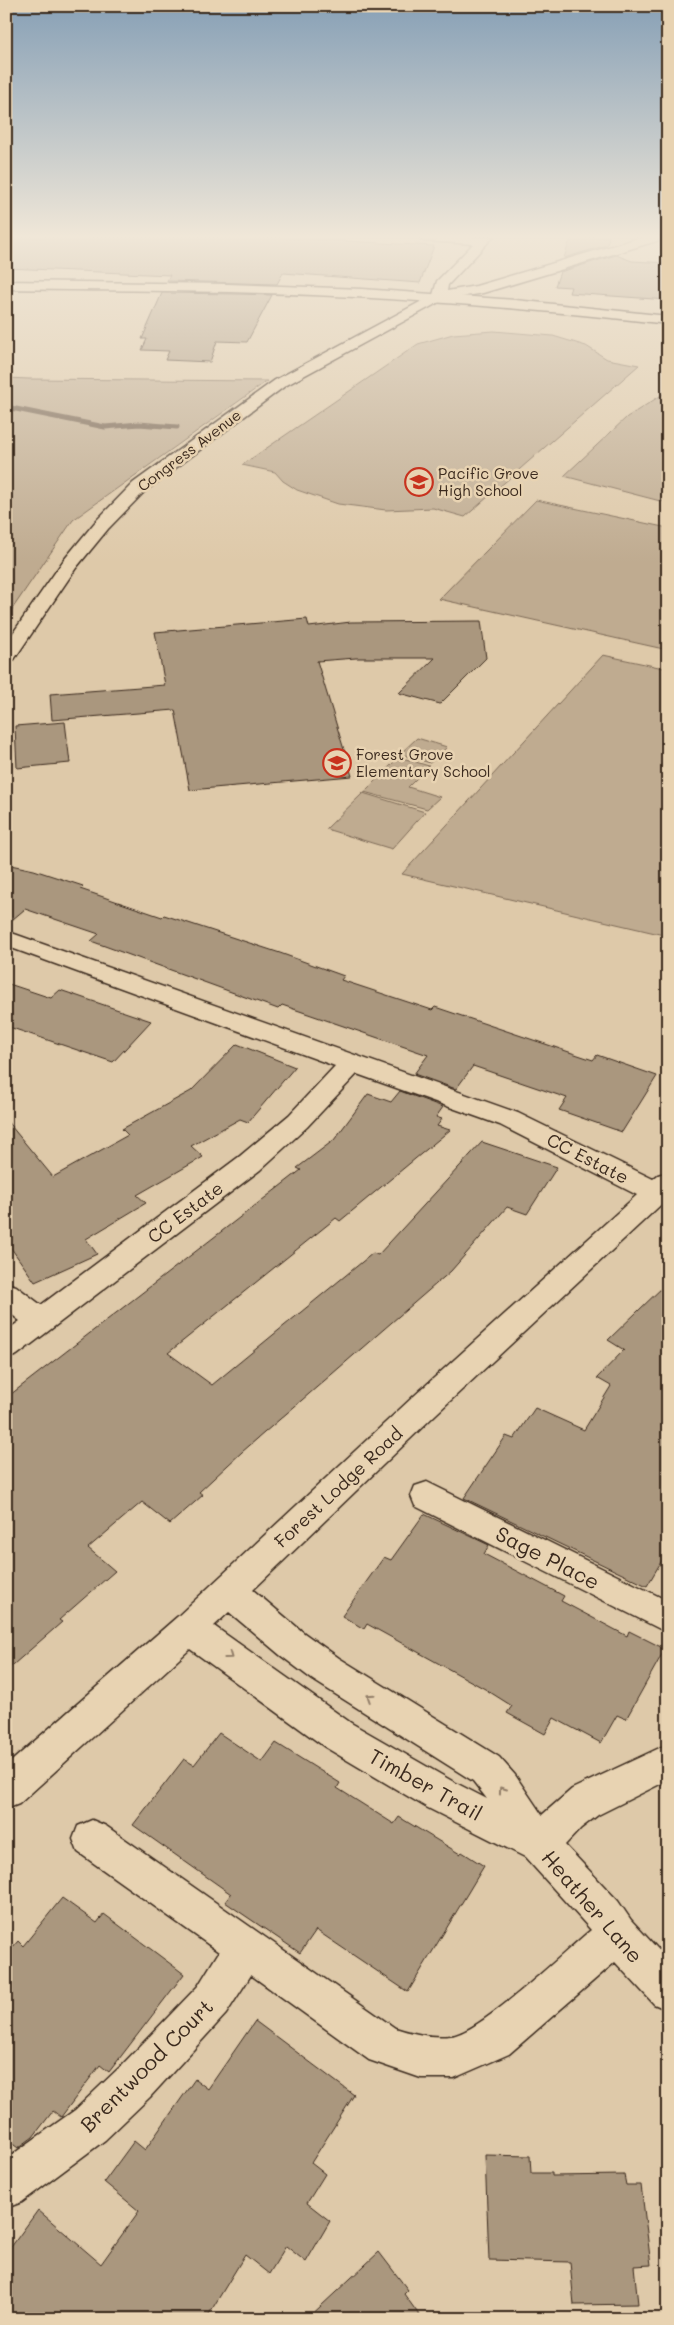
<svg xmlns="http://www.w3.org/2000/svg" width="674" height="2325" viewBox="0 0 674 2325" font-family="Mali,sans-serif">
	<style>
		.green { fill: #bfab90; stroke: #7d6a57 }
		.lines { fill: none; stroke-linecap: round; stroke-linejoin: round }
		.stream { stroke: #725f4d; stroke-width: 5 }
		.building { fill: #aa977e; stroke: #3b2a1e }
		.minor-casing { stroke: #3b2a1e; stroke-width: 3 }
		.major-casing { stroke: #3b2a1e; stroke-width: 3 }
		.minor { fill: #e8d3b2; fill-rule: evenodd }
		.major { fill: #e8d3b2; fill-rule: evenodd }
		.oneway { stroke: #927e68 }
		.labels { text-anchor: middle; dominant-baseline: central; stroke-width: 5; stroke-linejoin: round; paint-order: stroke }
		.far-street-label { font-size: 15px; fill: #3b2a1e; stroke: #e8d3b2 }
		.far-poi-label { font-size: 15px; fill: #3b2a1e; stroke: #e8d3b2; text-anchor: start }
		.street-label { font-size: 18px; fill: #3b2a1e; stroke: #e8d3b2 }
		.near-street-label { font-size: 21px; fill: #3b2a1e; stroke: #e8d3b2 }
	</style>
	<rect width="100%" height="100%" fill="#dec9a9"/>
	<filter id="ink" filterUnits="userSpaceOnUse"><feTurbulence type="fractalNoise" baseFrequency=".02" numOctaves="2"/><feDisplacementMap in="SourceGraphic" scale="10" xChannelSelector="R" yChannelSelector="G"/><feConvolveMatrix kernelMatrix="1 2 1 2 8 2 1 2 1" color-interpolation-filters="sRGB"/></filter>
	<g filter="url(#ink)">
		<!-- green -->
		<path class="green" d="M494,331l59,5 33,10 21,13 32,6 -174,152 -32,-9 -47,2 -48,-6 -41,-14 -14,-9 -8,-9 -33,-7 176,-121 35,-10z
			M6,378l23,1 238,2 -194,139 -67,98z
			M668,391v112l-104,-27 63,-59z
			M536,500l132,28v122l-229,-51z
			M603,655l65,14v267l-266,-62z
			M417,738l30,9 -17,16 -30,-9z
			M399,757l30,9 -21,21 32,10 -13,12 -63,-17z
			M363,793l62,19 -33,37 -66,-20z"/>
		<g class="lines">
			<!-- stream -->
			<path class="stream" d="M6,403l5,5 94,19 34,-3 38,3"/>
		</g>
		<!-- building -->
		<path class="building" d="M6,237h269l159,9 -14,37 -137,-10 -6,11 -110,-3 3,-6 -164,-7z
			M571,237h38l-2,8 -43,13z
			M616,255l16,6 36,2v37l-99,-7 2,-6 -16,-1 5,-14z
			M162,293l74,1 36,1 -25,47 -30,-1 -7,21 -45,-2 4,-9 -27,-1 5,-11h-5z
			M307,619l2,8 42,-5 130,-1 5,37 -46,46 -41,-11 36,-35h-79l-39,3 35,115 -162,14 -15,-80 -123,10 -2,-26 115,-9 -10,-53z
			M65,722l5,41 -53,5 -2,-42z
			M6,864l28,6 49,16 -3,3 82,28 2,-2 116,38 64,23 -3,4 91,30 3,-3 158,53 4,-5 60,21 -35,56 -63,-22 8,-12 -94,-32 -17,23 -42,-15 14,-19 -146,-50 -4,4 -187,-68 8,-7 -74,-25 -19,16z
			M6,983l45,15 9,-8 91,31 -38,41 -107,-36z
			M237,1044l58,23 -47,55 -8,-3 -49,27 12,11 -66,38 9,8 -60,36 11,15 -62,28 -29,-41v-121l47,57 75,-42 -6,-6 69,-38z
			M400,1091l43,16 -7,10 6,2 -5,7 13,4 -110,91 -4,-3 -168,135 44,32 161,-132 5,2 104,-113 75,25 -30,47 -20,-7 -56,64 -209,181 -43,40 4,3 -33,29 -28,-22 -54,46 27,23 -56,49 3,2 -56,49v-273l295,-228 -4,-2 37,-28 34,-46 23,8z
			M668,1282v268l-21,36 -183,-88 42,-62 8,3 21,-31 49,22 27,-44 -14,-8 27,-28 -16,-10z
			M424,1514l65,31 -5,9 80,42 -3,5 66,35 2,-5 36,18 -39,70 -9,-4 -16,28 -47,-25 -9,16 -38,-21 5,-7 -27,-17 -118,-65 -3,5 -22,-13 42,-59 7,3z
			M219,1733l43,29 14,-19 64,40 -3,5 57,36 5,-7 61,37 2,-2 22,14 -76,126 -92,-62 -16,23 -75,-51 6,-8 -98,-69 51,-66 10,6z
			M62,1898l35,25 7,-9 80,60 -75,98 -9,-7 -39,52 -8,-6 -20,26 -15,11 -12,-9v-184l12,-14 5,5z
			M255,2021l99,74 -43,68 14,11 -18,29 23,18 -24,41 -20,-16 -17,28 -24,-19 -39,64h-200v-65l32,-44 63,54 38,-53 -35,-29 30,-41 11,9 50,-71 13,10z
			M485,2155l45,1 1,17h21v3l72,-1 2,10h15l10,80 -17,1 4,38 -64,1 -4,-43 -81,-2z
			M379,2252l29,38 -4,4 18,25h-115z"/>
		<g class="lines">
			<defs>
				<path id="minor" d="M418,237h75l-45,48 -1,6 29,-5 166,-49h20l-2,3 -177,53 -40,7 -158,86 -140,105 -37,38 -32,39 -63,93 -7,2v-20l57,-82 33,-40 37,-38 142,-103 158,-85 4,-14 36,-37 -49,-3z
					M6,931l512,182 135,66 5,-4 10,-3v26l-232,216 -183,176 51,43 35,25 160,99 16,18 27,40 30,-26 96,-45v36l-70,35 -17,13 -16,17 53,56 13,19 37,40v50l-14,-6 -39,-42 -106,92 -55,24h-33l-52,-18 -118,-85 -25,39 -76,83 -45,43 -83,62 -16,6v-49l69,-49 45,-43 78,-81 21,-34 -141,-100 -5,-13 5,-13 14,-6 14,6 289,202c19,6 36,10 56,8 29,-3 113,-84 140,-106l-66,-73 -99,-50 -101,-60 -135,-98 -171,155 -13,5v-43l171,-149 237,-221 223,-201 -137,-70 -143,-51 -50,53 -47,43 -243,185 -11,4v-28l14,-10 -14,-11v-27l10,3 25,19 199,-149 49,-41 46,-49 -329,-120zM229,1612l51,43 33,25 160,101 14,18 -35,-18 -101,-58 -137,-97z
					M427,1482l241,119v32l-253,-127 -4,-10 4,-10z"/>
				<path id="major" d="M6,281l222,3 134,5 153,11 153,16v8c-118,-13 -236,-24 -355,-29 -102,-5 -205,-4 -307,-6z"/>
			</defs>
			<!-- minor casing -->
			<use href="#minor" class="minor-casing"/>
			<!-- major casing -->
			<use href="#major" class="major-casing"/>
			<!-- minor -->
			<use href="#minor" class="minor"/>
			<!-- major -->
			<use href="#major" class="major"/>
		</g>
		<!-- one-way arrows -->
		<defs><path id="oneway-chevron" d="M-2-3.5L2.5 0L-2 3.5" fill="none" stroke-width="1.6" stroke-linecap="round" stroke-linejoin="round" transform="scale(1.25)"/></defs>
		<g class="oneway">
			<use href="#oneway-chevron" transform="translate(229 1656) rotate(36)"/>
			<use href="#oneway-chevron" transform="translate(370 1697) rotate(-147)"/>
			<use href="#oneway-chevron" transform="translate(502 1790) rotate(-126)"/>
		</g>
	</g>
	<!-- sky -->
	<linearGradient id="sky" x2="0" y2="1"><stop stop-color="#87a0b6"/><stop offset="0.42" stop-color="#f0e7d8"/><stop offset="1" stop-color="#f0e7d8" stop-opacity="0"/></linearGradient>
	<rect width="674" height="563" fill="url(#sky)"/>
	<!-- icons -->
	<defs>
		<symbol id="school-ring" viewBox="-11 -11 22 22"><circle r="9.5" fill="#e8d3b2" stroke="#c8321e" stroke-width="1.5"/><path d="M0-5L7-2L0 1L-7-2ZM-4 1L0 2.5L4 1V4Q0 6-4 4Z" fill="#c8321e"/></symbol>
	</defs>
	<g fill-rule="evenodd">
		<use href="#school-ring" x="403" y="466" width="32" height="32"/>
		<use href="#school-ring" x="321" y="747" width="32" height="32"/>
	</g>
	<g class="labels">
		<!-- far-street labels -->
		<g class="far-street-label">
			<text transform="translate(189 450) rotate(-37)">Congress Avenue</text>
		</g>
		<!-- far-poi labels -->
		<g class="far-poi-label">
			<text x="438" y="473">Pacific Grove<tspan x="438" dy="17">High School</tspan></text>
			<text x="356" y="754">Forest Grove<tspan x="356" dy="17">Elementary School</tspan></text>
		</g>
		<!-- street labels -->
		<g class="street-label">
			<text transform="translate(588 1158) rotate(27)">CC Estate</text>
			<text transform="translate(185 1212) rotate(-37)">CC Estate</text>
			<text transform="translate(338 1487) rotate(-43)">Forest Lodge Road</text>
		</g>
		<!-- near-street labels -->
		<g class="near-street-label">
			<text transform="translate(548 1557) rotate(27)">Sage Place</text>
			<text transform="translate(426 1784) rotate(29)">Timber Trail</text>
			<text transform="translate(593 1906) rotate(49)">Heather Lane</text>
			<text transform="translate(146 2065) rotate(-45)">Brentwood Court</text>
		</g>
	</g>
	<!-- margin -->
	<rect width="674" height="2325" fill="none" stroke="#e8d3b2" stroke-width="25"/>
	<rect x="12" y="12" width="649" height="2300" fill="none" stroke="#3b2a1e" stroke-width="2" filter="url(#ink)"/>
</svg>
